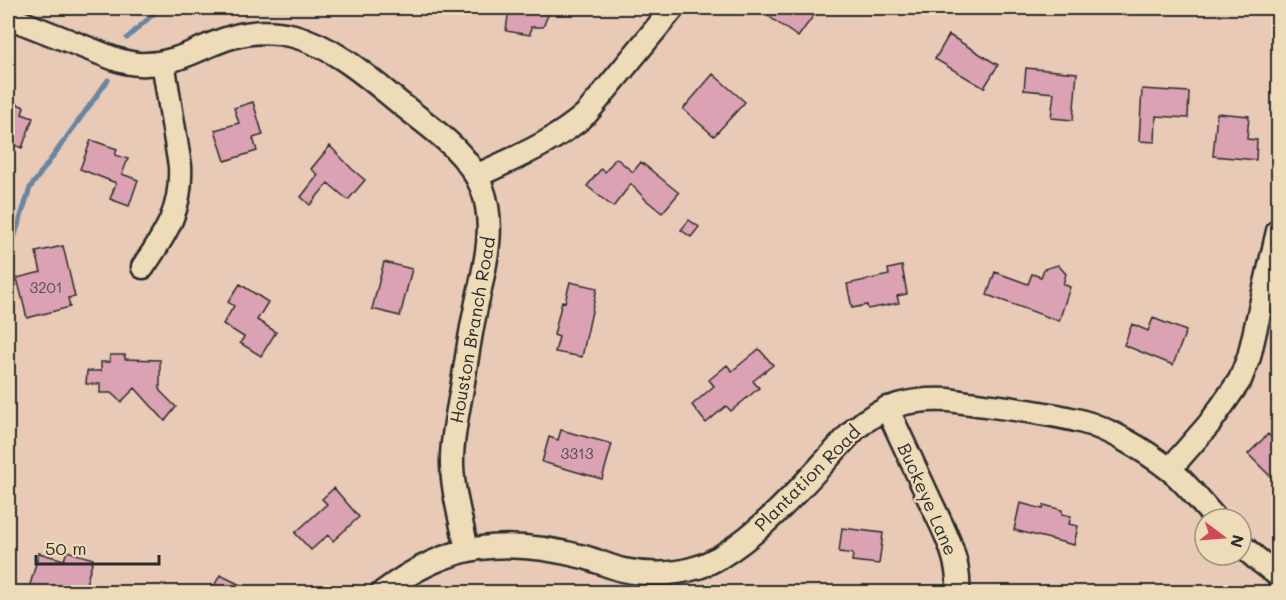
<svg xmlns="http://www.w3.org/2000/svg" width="1286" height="600" viewBox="0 0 1286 600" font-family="Mali,sans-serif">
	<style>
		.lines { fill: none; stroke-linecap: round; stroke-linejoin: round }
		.stream { stroke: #6985a0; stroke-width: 5 }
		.building { fill: #daa2b3; stroke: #2b2b2b; stroke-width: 1.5 }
		.minor-casing { stroke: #2b2b2b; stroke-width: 27 }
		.minor { stroke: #eedbb8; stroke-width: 22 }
		.labels { text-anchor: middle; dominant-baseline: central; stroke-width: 4.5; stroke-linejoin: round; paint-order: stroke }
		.number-label { font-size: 15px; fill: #57494d }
		.street-label { font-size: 18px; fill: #2b2b2b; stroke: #eedbb8 }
	</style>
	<rect width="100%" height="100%" fill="#e8cab6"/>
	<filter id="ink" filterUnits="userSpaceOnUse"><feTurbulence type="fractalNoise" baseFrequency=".0167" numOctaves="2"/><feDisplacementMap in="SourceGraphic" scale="12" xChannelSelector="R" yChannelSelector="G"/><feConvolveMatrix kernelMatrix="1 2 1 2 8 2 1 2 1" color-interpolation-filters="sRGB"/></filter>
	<g filter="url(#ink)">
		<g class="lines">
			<!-- stream -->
			<path class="stream" d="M127,38l33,-30
				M8,257l22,-69 78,-108"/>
		</g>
		<!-- building -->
		<path class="building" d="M509,8h42l-8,19h-12l-1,8 -24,-4z
			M757,8h62l-21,29z
			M949,35l49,30 -14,23 -49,-29z
			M1026,68l51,5 -4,47 -22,-2 3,-25 -30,-3z
			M713,74l32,28 -31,34 -31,-27z
			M1142,89l47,3 -1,26 -32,-2 -1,26 -16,-1z
			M8,100l16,7 -2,7 11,4 -11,30 -14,-6z
			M253,102l10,33 -10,3 4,13 -32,10 -10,-31 24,-7 -5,-15z
			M1217,113l32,3 -2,23 10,1 -1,20 -43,-4z
			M91,140l26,9 -2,6 13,4 -6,15 16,6 -9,26 -19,-7 6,-16 -36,-14z
			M330,146l22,23 13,11 -17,20 -20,-17 -18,22 -9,-8 17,-22 -7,-6z
			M616,158l17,14 8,-10 38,31 -17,20 -16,-13 -15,-16 -18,23 -26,-21 14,-17 4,3z
			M689,220l10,7 -8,10 -10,-7z
			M63,246l12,51 -7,1 2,9 -43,11 -10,-40 24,-6 -5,-20z
			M384,262l28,7 -12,47 -28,-7z
			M1058,265l8,9 -3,10 7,3 -11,34 -72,-26 8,-23 33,12 4,-10 9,3 3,-8z
			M902,266l5,28 -10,2 2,7 -31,6 -1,-4 -15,3 -5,-24 42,-9 -1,-6z
			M570,282l27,6 -15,69 -27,-5 4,-15 -5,-2 8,-34 3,1z
			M240,284l28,18 -11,18 19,12 -15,24 -21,-13 4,-6 -21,-13 11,-18 -6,-4z
			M1153,318l33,13 -13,34 -49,-20 8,-21 16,7z
			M759,349l14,16 -20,16 6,7 -28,23 -5,-5 -20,17 -14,-18 22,-19 -5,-6 18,-15 5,6z
			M110,355h15v4l35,1v31l16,16 -11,14 -30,-33 -14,14 -10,-9h-11v-9h-14l1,-13h14v-9h9z
			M561,430l51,14 -10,35 -60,-17 7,-25 9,3z
			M1268,434l10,11v39l-30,-30z
			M334,488l25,29 -26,24 -5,-6 -17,15 -16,-17 32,-29 -5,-5z
			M1020,503l23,6 1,-4 18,5v4l9,2 -2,8 9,2 -4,19 -60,-15z
			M842,528l41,5 -4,31 -27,-3 1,-7 -14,-2z
			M67,551l26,8 -8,29 -11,-3 -3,7h-43l11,-39 25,7z
			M220,575l35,17h-44z"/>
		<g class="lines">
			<defs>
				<path id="minor" d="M8,17l107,42c10,3 20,6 31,5 34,-1 55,-18 86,-27 20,-6 42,-6 62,-1 41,11 75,42 107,68 30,24 66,47 81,84 16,42 0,87 -8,129 -5,24 -8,48 -12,71 -4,23 -9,45 -10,68 -1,31 9,63 15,94
					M476,176c39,-18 79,-34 111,-63l86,-105
					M143,267c24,-35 39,-58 37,-101l-17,-104
					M887,408c13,28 26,56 39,84 14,31 35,65 32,100
					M1170,469l40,-46 30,-43 9,-23 29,-126
					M1241,545l16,14 21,16
					M383,592c66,-50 122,-55 201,-35 14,4 26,10 39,13 23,5 50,5 72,-2 9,-2 17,-7 25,-11 51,-31 94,-85 135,-128 27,-24 58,-31 94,-29 43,7 89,10 131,21 28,7 66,30 89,48 18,14 31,33 47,50"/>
			</defs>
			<!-- minor casing -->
			<use href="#minor" class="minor-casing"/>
			<!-- minor -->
			<use href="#minor" class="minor"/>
		</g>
	</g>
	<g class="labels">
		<!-- number labels -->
		<g class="number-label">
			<text x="46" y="287">3201</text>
			<text x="577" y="453">3313</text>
		</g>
		<!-- street labels -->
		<g class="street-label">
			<text transform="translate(472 330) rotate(-80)">Houston Branch Road</text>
			<text transform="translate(807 478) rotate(-45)">Plantation Road</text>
			<text transform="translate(928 499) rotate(66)">Buckeye Lane</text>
		</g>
	</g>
	<!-- margin -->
	<rect width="1286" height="600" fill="none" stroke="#eedbb8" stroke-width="30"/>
	<rect x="15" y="15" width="1256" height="570" fill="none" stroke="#2b2b2b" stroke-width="2" filter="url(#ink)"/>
	<!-- north arrow -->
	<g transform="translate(1223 537) rotate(106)"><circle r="28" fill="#eedbb8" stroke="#a09580" stroke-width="1.5"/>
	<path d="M0-4.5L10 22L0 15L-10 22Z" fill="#d1495b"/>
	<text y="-9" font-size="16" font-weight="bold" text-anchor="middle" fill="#2b2b2b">N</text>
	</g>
	<!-- scale -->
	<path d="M36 555v9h123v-9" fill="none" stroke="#2b2b2b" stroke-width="3"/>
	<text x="45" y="555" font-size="18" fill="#2b2b2b" stroke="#eedbb8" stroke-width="4.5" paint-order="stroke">50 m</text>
</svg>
